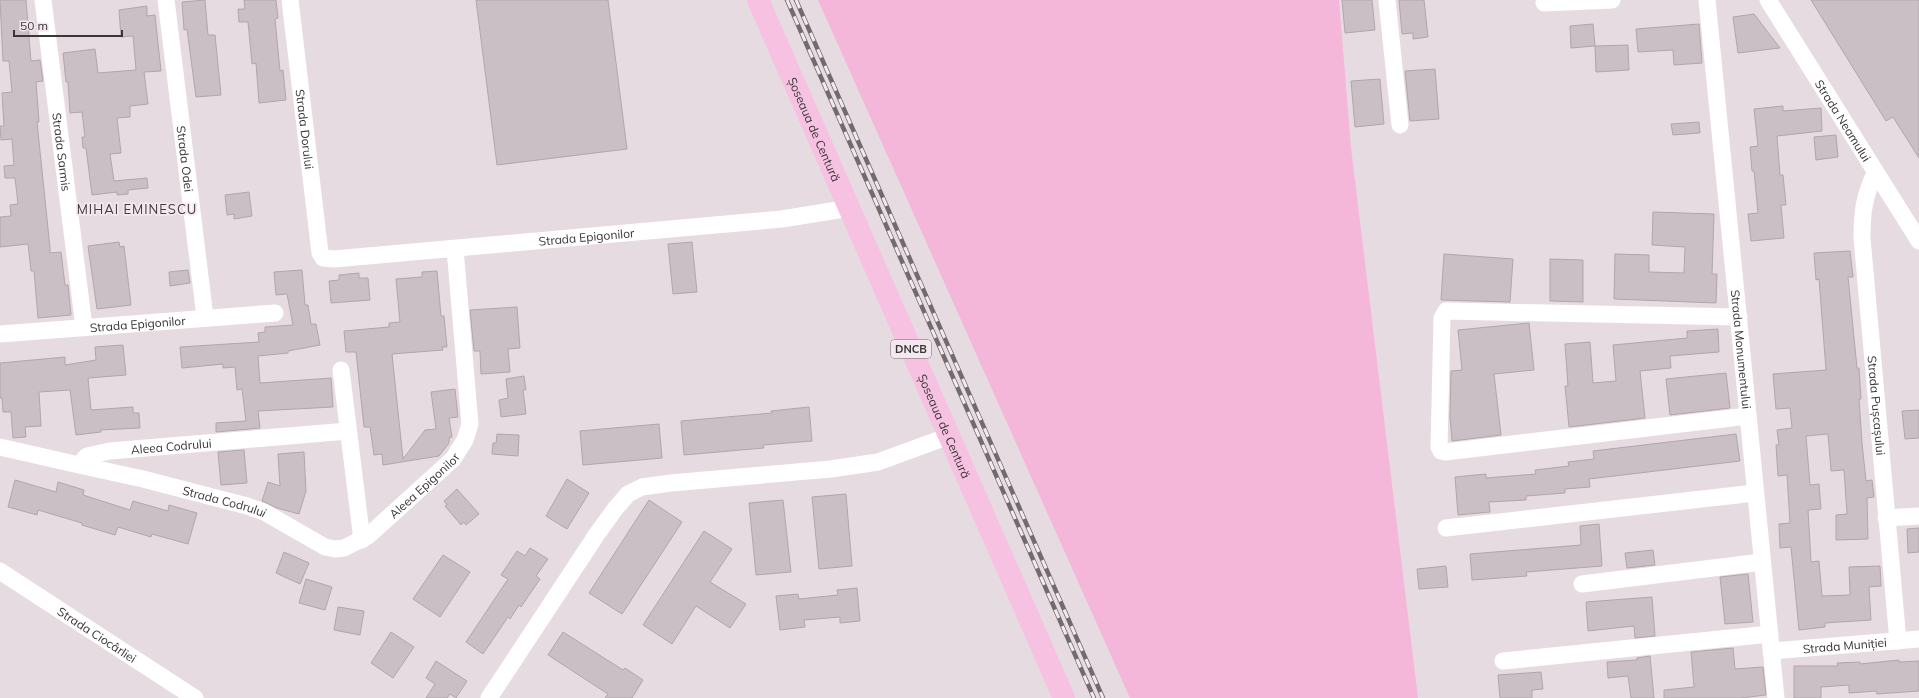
<svg xmlns="http://www.w3.org/2000/svg" width="1919" height="698" viewBox="0 0 1919 698" font-family="Mulish,sans-serif">
	<style>
		.green { fill: #f4b6d9 }
		.building { fill: #cabfc5; stroke: #b1a6ac }
		.lines { fill: none; stroke-linecap: round; stroke-linejoin: round }
		.street { stroke: #fff; stroke-width: 17 }
		.primary { stroke: #f7c1e1; stroke-width: 22 }
		.rail-casing { stroke: #726b6e; stroke-width: 4.5 }
		.rail { stroke: #f3e8ee; stroke-width: 3; stroke-dasharray: 9; stroke-linecap: butt }
		.labels { text-anchor: middle; dominant-baseline: central; stroke-width: 3.5; stroke-linejoin: round; paint-order: stroke }
		.shield { fill: #f3e8ee; stroke: #726b6e; stroke-width: 1 }
		.shield-label { font-size: 11px; font-weight: bold; fill: #3a3537 }
		.street-label { font-size: 12px; fill: #3a3537; stroke: #f3e8ee }
		.neighbourhood-label { font-size: 13px; letter-spacing: 1px; fill: #443b40; stroke: #f3e8ee }
	</style>
	<rect width="100%" height="100%" fill="#e6dbe1"/>
	<!-- green -->
	<path class="green" d="M818,0h521l12,148 67,550h-288z"/>
	<!-- building -->
	<path class="building" d="M0,0h26l5,61 9,-1 3,21 -7,1 3,40h-2l13,126v5l11,-1 4,33h3l3,30 -33,3 -4,-47h-3l-3,-27 -28,3v-30l11,-1 -1,-11 8,-1 -3,-26h-10l-1,-12 10,-1 -2,-26 -11,1 -1,-14h4l-2,-33 10,-1 -3,-31h-6z
		M205,0l3,35h7l6,60 -25,2 -9,-68 -3,1 -2,-28z
		M244,0h32l2,18 -3,1 5,52 3,-1 3,30 -27,3 -3,-40 -4,1 -4,-42h-9l-1,-13h7z
		M476,0h132l19,149 -130,16z
		M1342,0h30l3,30 -30,3z
		M1399,0h25l4,37 -15,2v-6l-11,1z
		M1811,0h108v158l-26,-41 -7,4z
		M147,6v10l8,-1 6,56 -17,1 4,32 -18,2v11l-13,1 4,35 -11,1 4,27 33,-3 1,10 -20,2v4l-11,1v-3l-25,3 -6,-47h-3l-1,-11h3l-3,-25 -12,1 -2,-31h-2l-3,-29 32,-4 3,24 38,-3 -3,-34 -12,1 -2,-27z
		M1754,14l26,34 -42,5 -5,-36z
		M1593,24l2,22 -24,2 -1,-22z
		M1699,24l3,39 -28,2 -1,-15 -35,2 -2,-23z
		M1628,45l1,25 -33,2 -1,-26z
		M1435,69l4,50 -29,2 -5,-50z
		M1380,79l4,45 -29,3 -4,-46z
		M1783,106v5l38,-3 1,23 -45,5 3,39h3l3,30h-5l3,33 -33,3 -3,-27 10,-1 -4,-42h-2l-2,-24 8,-1 -4,-37z
		M1699,122l1,11 -27,2 -2,-11z
		M1836,135l2,22 -22,3 -2,-23z
		M249,192l3,24 -18,3v-5l-7,1 -2,-20z
		M1653,212l61,2 -2,60h5l-1,29 -102,-4 1,-45 34,1v17l35,1 1,-26 -33,-2z
		M119,242l1,5 4,-1 7,59 -34,4 -9,-63z
		M692,242l5,50 -24,2 -5,-50z
		M1850,251l3,26h-5l9,91h2l2,31h-2l3,44 4,38 6,-1 2,17 -7,1 1,41 -32,1v-25l11,-1 -3,-44 -13,1 -3,-37 -22,2 4,49 9,-1 2,25 -13,1 3,52 8,-1 3,35 28,-1 -1,-28 31,-1 1,20 -12,1 2,33 -46,3v4l-26,3 -8,-83 -11,1 -1,-24 11,-1 -3,-48 -9,1 -2,-31h3l-2,-15 15,-2 -2,-20 -14,1 -3,-35 53,-4 -7,-91 -3,1 -2,-27z
		M1444,254l69,5 -3,43 -69,-2z
		M1550,259l33,1v42l-33,-1z
		M188,270l2,13 -20,3 -1,-14z
		M302,270l3,35h3l3,19h5l4,21 -32,6v2l-30,3 2,27 71,-5 2,29 -75,4 2,17 -44,4v-9l30,-2 -4,-32 -5,1 -2,-23 -12,1v-4l-41,4 -2,-21 79,-5 -1,-9 7,-1v-5l28,-2 -6,-31 -11,1 -2,-23z
		M437,271l4,45h3l3,31h-5l1,3 -51,4 11,105 22,-29 11,-1 -5,-37 24,-3 3,28 -9,1 3,19 -3,1v5l-10,13 -56,9 -1,-11 -8,1 -4,-28h-6l-8,-75h-10l-2,-21 45,-4v-4l11,-1 -4,-43 26,-2v-5z
		M359,273v5h9l2,22 -39,3 -2,-22 10,-1v-5z
		M517,307l3,41 -12,1 2,23 -29,2 -1,-23h-6l-4,-41z
		M1529,323l5,47 -40,4 7,61 -49,6 -2,-24 1,-46 11,-1 -4,-40z
		M1718,329l1,23 -49,4 1,12 -31,3 5,47 -76,9 -4,-41h3l-3,-42 25,-2 3,41 23,-2 -3,-36 74,-7v-7z
		M123,345l3,30 -38,3 3,32 42,-3v6h6l1,15 -40,2 1,2 -25,3 -6,-45 -31,2 2,34 -16,1 1,10 -13,1 -2,-26h-8l-1,-14h-2v-35l65,-6v8l31,-5 -1,-13z
		M1726,373l4,35 -60,7 -4,-36z
		M524,376l2,14h-3l3,24 -25,3 -2,-17 9,-2 -2,-19z
		M809,407l3,34 -49,4 1,3 -80,7 -3,-34 91,-8 -1,-2z
		M1919,410v28l-14,1 -3,-28z
		M659,424l3,34 -79,7 -3,-34z
		M497,434l22,1 -1,21 -26,-2 1,-11h3z
		M1736,434l4,27 -151,18 1,8 -25,2v4l-39,3v4l-37,2 1,10 -32,3 -3,-38 31,-3v4l50,-4 -1,-4 34,-4 -1,-4 26,-3 -1,-8z
		M244,450l3,33 -26,2 -3,-33z
		M304,452l2,39 -7,23 -22,-6 -15,-7 6,-19 12,4 -2,-32z
		M567,479l22,14 -22,36 -21,-13z
		M15,480l41,12 2,-10 26,8 -1,5 47,15 3,-9 35,10 1,-6 28,8 -9,31 -36,-10 -1,3 -33,-10 -3,8 -33,-10v-2l-44,-13 -1,5 -29,-8z
		M457,489l22,25 -13,11 -2,-3 -3,3 -16,-19 2,-1 -3,-4z
		M846,494l6,72 -33,3 -7,-72z
		M649,500l33,22 -60,92 -33,-21z
		M783,500l8,72 -35,3 -7,-72z
		M1599,524l3,42 -76,6 1,4 -55,4 -2,-26 111,-9 -1,-19z
		M1919,528v24l-11,1 -1,-24z
		M704,531l28,18 -22,33 36,22 -16,24 -34,-22 -24,38 -29,-19z
		M530,548l18,11 -12,17 4,3 -19,28 -2,-2 -9,14 -2,-2 -25,37 -17,-12 42,-63 -7,-4 16,-24 8,5z
		M1653,550l2,15 -28,3 -2,-15z
		M284,552l25,11 -9,21 -24,-11z
		M443,555l27,17 -30,45 -27,-18z
		M1446,566l2,21 -29,2 -2,-20z
		M1748,574l5,48 -28,2 -5,-47z
		M306,579l26,8 -7,23 -26,-7z
		M857,588l3,33 -20,2v-6l-36,3 1,7 -25,3 -4,-34 22,-2 1,5 39,-4 -1,-5z
		M1652,597l3,39 -20,2 -1,-12 -46,5 -2,-29z
		M338,607l26,4 -4,24 -26,-5z
		M391,632l23,15 -21,31 -22,-15z
		M563,632l60,38 2,-2 18,12 -11,18h-27l3,-4 -60,-39z
		M1733,648l2,21 28,-2 3,28 -25,3h-77v-8l30,-3 -3,-35z
		M1650,656l4,42h-23l-3,-22 -20,2 -1,-16 30,-2v-2z
		M1899,660v2l20,-1v30l-42,3 -1,-3 -27,2v-8l-28,2v11h-27v-32h44l-1,-3 23,-1v2z
		M436,661l31,20 -11,17 -6,-4 -3,4h-21l9,-14 -9,-6z
		M1541,672l2,17 -11,1v8h-32l-2,-23z"/>
	<g class="lines">
		<!-- street -->
		<g class="street">
			<path id="s1" d="M43,0l41,327"/>
			<path id="s2" d="M166,0l39,317"/>
			<path id="s3" d="M290,0l30,253 3,5 11,1 448,-40 68,-11"/>
			<path d="M1387,0l13,125"/>
			<path id="s4" d="M1707,0l69,698"/>
			<path id="s5" d="M1768,0l151,241"/>
			<path d="M1544,3l68,-3"/>
			<path id="s6" d="M1875,173c-11,24 -13,39 -13,65l36,403"/>
			<path d="M1739,317l-293,-6 -4,7 -3,129 2,4 4,1 303,-36"/>
			<path id="s7" d="M0,334l275,-21"/>
			<path d="M341,370l21,170"/>
			<path id="s8" d="M0,447l79,18 8,-9 23,-5 238,-20"/>
			<path id="s9" d="M79,465l64,14 104,27 17,6 61,35 10,2 9,-1 24,-12 85,-77 12,-19 5,-16 -15,-175"/>
			<path d="M1886,518l33,-2"/>
			<path d="M1446,528l309,-35"/>
			<path id="s10" d="M0,571l195,127"/>
			<path d="M1582,584l180,-22"/>
			<path id="s11" d="M1771,651l148,-12"/>
			<path d="M1503,661l267,-27"/>
			<path d="M489,698l108,-164 18,-25 13,-15 14,-7 29,-4 160,-14 47,-7 71,-26"/>
		</g>
		<!-- primary -->
		<path class="primary" id="s12" d="M758,0l306,698"/>
		<defs>
			<path id="rail" d="M787,0l307,698
				M796,0l307,698"/>
		</defs>
		<!-- rail casing -->
		<use href="#rail" class="rail-casing"/>
		<!-- rail -->
		<use href="#rail" class="rail"/>
	</g>
	<g class="labels">
		<!-- shield labels -->
		<rect class="shield" x="891" y="340" width="40" height="18" rx="3"/>
		<g class="shield-label">
			<text x="911" y="349">DNCB</text>
		</g>
		<!-- street labels -->
		<g class="street-label">
			<text stroke="none"><textPath href="#s5" startOffset="142">Strada Neamului</textPath></text>
			<text stroke="none"><textPath href="#s3" startOffset="130">Strada Dorului</textPath></text>
			<text stroke="none"><textPath href="#s12" startOffset="141">Șoseaua de Centură</textPath></text>
			<text stroke="none"><textPath href="#s1" startOffset="153">Strada Sarmis</textPath></text>
			<text stroke="none"><textPath href="#s2" startOffset="160">Strada Odei</textPath></text>
			<text stroke="none"><textPath href="#s3" startOffset="525">Strada Epigonilor</textPath></text>
			<text stroke="none"><textPath href="#s7" startOffset="138">Strada Epigonilor</textPath></text>
			<text stroke="none"><textPath href="#s4" startOffset="351">Strada Monumentului</textPath></text>
			<text stroke="none"><textPath href="#s6" startOffset="235">Strada Pușcașului</textPath></text>
			<text stroke="none"><textPath href="#s12" startOffset="465">Șoseaua de Centură</textPath></text>
			<text stroke="none"><textPath href="#s8" startOffset="178">Aleea Codrului</textPath></text>
			<text stroke="none"><textPath href="#s9" startOffset="383">Aleea Epigonilor</textPath></text>
			<text stroke="none"><textPath href="#s9" startOffset="150">Strada Codrului</textPath></text>
			<text stroke="none"><textPath href="#s10" startOffset="116">Strada Ciocârliei</textPath></text>
			<text stroke="none"><textPath href="#s11" startOffset="74">Strada Muniției</textPath></text>
		</g>
		<!-- neighbourhood labels -->
		<g class="neighbourhood-label">
			<text x="137" y="209">MIHAI EMINESCU</text>
		</g>
	</g>
	<!-- scale -->
	<path d="M14 30v6h108v-6" fill="none" stroke="#3a3537" stroke-width="2"/>
	<text x="20" y="30" font-size="12" fill="#3a3537" stroke="#f3e8ee" stroke-width="3" paint-order="stroke">50 m</text>
</svg>
